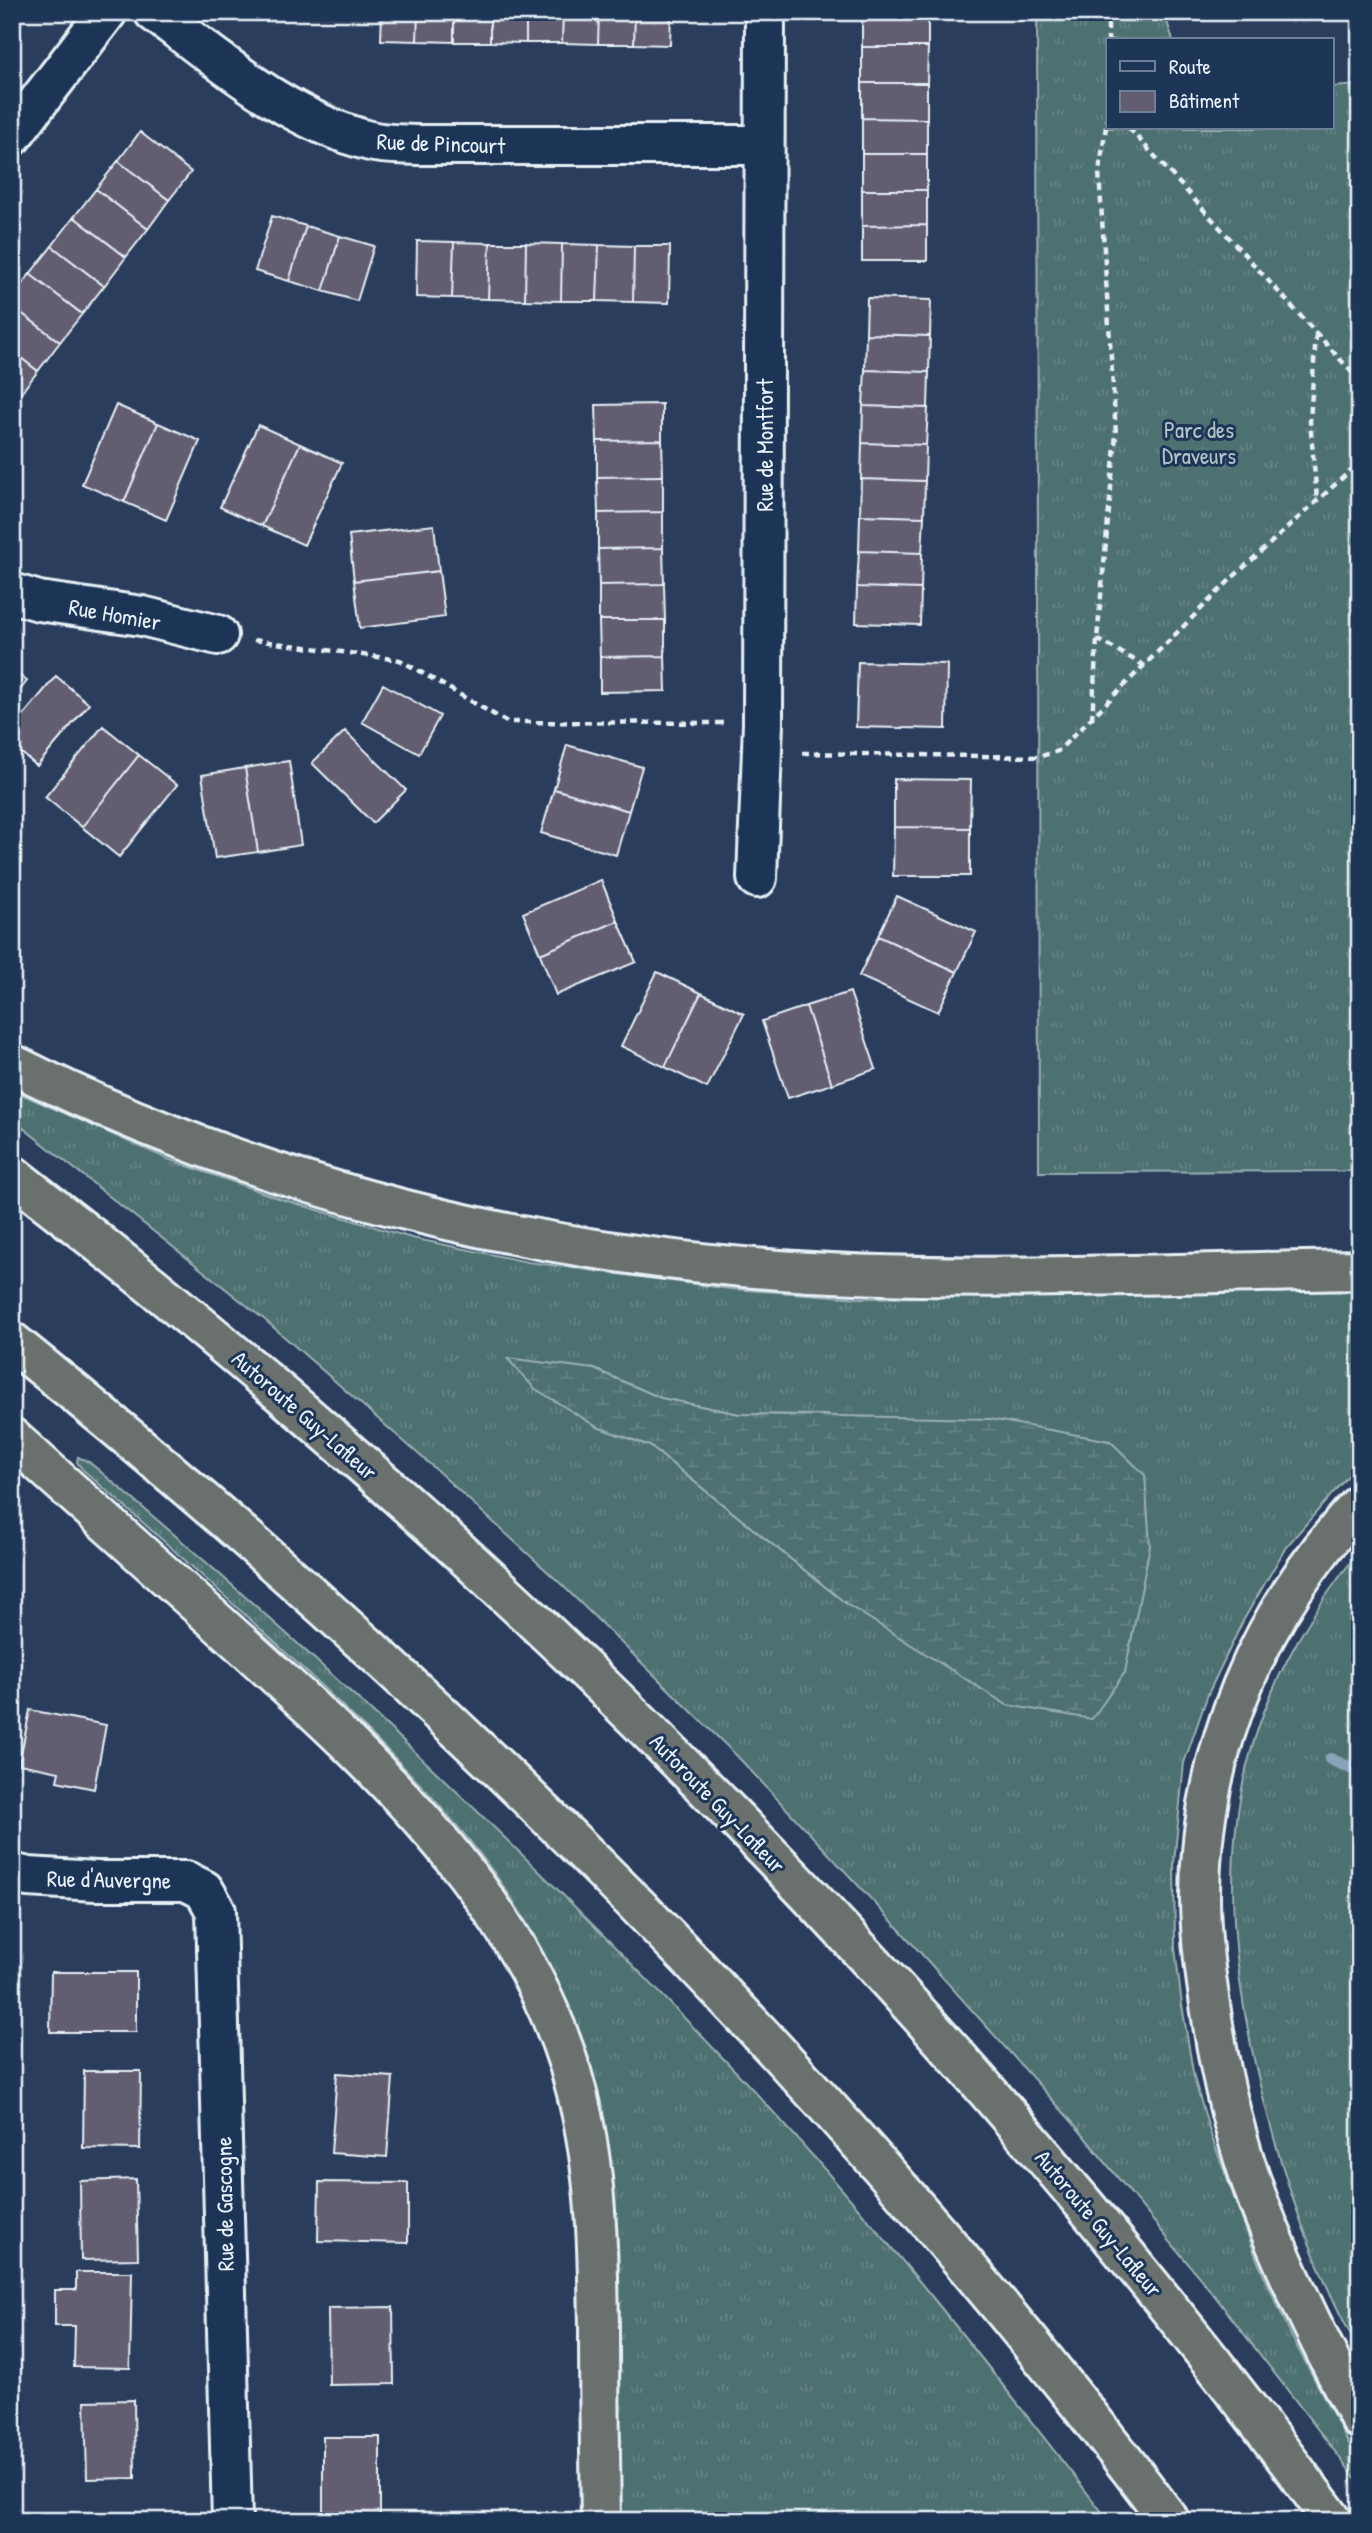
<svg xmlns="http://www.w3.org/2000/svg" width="1372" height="2533" viewBox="0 0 1372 2533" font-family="'Patrick Hand',sans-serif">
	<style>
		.grass { fill: url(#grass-tufts); stroke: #9ab0b4; stroke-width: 2; fill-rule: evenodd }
		.wetland { fill: url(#wetland-marsh); stroke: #9ab0b4; stroke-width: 2 }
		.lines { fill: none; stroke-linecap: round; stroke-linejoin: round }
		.stream { stroke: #89a2ba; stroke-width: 12 }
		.building { fill: #625d71; stroke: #e8f1f8; stroke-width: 2 }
		.minor-casing { stroke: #e8f1f8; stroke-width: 44 }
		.motorway-casing { stroke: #e8f1f8; stroke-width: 44 }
		.path { stroke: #e8f1f8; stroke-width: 4.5; stroke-dasharray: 7 5; stroke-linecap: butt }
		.minor { stroke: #1d3557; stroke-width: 38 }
		.motorway { stroke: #6b706d; stroke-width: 38 }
		.labels { text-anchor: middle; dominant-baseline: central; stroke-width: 6; stroke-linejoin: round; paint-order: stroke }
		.street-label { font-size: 23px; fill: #e8f1f8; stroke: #1d3557 }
		.park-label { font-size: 23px; fill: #b2c4c8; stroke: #1d3557 }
	</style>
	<defs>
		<pattern id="grass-tufts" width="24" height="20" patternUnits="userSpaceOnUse" patternTransform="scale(1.75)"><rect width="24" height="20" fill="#4d6f70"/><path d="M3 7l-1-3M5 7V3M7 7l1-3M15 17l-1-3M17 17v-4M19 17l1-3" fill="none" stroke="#678485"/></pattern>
		<pattern id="wetland-marsh" width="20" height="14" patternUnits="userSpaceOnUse" patternTransform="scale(1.75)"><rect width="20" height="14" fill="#4d6f70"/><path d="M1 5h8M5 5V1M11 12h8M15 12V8" fill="none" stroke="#678485"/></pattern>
	</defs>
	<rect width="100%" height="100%" fill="#2b3d5c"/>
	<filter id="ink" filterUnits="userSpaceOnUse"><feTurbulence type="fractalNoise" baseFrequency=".0143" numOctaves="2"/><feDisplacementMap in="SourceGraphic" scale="14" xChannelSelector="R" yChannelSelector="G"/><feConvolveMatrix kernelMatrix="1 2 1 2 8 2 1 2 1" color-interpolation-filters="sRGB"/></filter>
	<g filter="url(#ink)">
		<!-- grass -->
		<path class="grass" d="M1037,12h127l9,28h-65v88h224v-41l28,-2v1086l-321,1z
			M12,1090l156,69 113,40 131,39 116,24 203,27 131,9 498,-7v171l-74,85 -43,74 -35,73 -24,69 -10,100 1,85 7,57 12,73 17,57 47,127 36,79 66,123v20l-146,-189 -140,-171 -174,-194 -163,-174 -177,-173 -128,-117 -167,-146 -253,-201zM594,1369l67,29 78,16 89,1 20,190 -198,-159z
			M78,1457l11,5c228,191 446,398 651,614 132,140 251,293 369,445h-490c1,-72 -1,-143 -2,-214 -2,-64 -3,-131 -15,-194 -6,-29 -15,-57 -25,-85 -53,-148 -155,-246 -266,-352 -75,-70 -151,-139 -229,-207l-5,-7z
			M1360,1550v802c-44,-79 -72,-160 -95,-247 -30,-116 -48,-244 -12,-361 22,-73 60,-135 107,-194z"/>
		<!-- wetland -->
		<path class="wetland" d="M507,1358l87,11 67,29 78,16 251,5 120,22 35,34 5,71 -25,126 -33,47 -85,-14 -159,-100 -198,-159 -53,-19 -63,-39z"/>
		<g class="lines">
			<!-- stream -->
			<path class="stream" d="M1330,1759l30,13"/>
		</g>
		<!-- building -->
		<path class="building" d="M382,12h36l-1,29 -36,-1z
			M418,12h36v30l-37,-1z
			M454,12h36v30h-36z
			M490,12h36v31l-36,-1z
			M526,12h37l-1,31h-36z
			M563,12h36l-1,32 -36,-1z
			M599,12h36l-1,32h-36z
			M635,12h36l-1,33 -36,-1z
			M862,12h66v35h-66z
			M862,47h66l-1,36h-65z
			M862,83h65v36l-65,-1z
			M862,118l65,1v35h-65z
			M140,132l51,40 -22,28 -51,-39z
			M862,154h65v36h-65z
			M118,161l51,39 -21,29 -52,-40z
			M96,189l52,40 -22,28 -52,-40z
			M862,190h65v35l-65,1z
			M272,216l34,10 -17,55 -34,-10z
			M74,217l52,40 -22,29 -52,-40z
			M927,225v36h-65v-35z
			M306,226l34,10 -17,55 -34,-10z
			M340,236l34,10 -17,55 -34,-10z
			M417,241l37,1 -2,56 -36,-1z
			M454,242l36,1 -2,56 -36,-1z
			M490,243h36l-1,57 -37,-1z
			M526,243l36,1 -1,57 -36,-1z
			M562,244l37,1 -2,56h-36z
			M599,245l35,1 -1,56 -36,-1z
			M52,246l52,40 -22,28 -52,-40z
			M634,246h36l-1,57 -36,-1z
			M30,274l52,40 -22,28 -48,-36v-8z
			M867,298l64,2 -1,36 -64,-2z
			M12,306l48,36 -22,29 -26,-20z
			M866,334l64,2 -1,36 -64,-2z
			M12,351l26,20 -22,28 -4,-3z
			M865,370l64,2 -1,36 -65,-2z
			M662,404v36l-65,1 -1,-36z
			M116,405l42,18 -34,79 -42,-18z
			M863,406l65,2 -2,37 -64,-2z
			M158,423l42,18 -34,79 -42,-18z
			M258,425l42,19 -38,82 -42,-19z
			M662,440l1,36 -66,1v-36z
			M862,443l64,2 -1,36 -64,-2z
			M300,444l42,19 -38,82 -42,-19z
			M663,476v36l-65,1 -1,-36z
			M861,479l64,2 -1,36 -64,-2z
			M663,512v36l-65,1v-36z
			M860,515l64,2 -2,36 -63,-2z
			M434,525l5,46 -85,10 -5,-46z
			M663,548l1,36 -65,1 -1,-36z
			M859,551l63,2 -1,36 -64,-2z
			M439,571l6,46 -85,11 -6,-47z
			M664,584l1,36h-66v-35z
			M857,587l64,2 -1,36 -64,-2z
			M599,620h66v36l-65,1z
			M665,656l1,35 -66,1v-35z
			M858,662l89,2 -1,65 -90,-2z
			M12,670l15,11 -15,20z
			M56,676l33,28 -52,62 -25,-21v-16z
			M383,684l57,32 -21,38 -57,-32z
			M103,726l36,29 -57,72 -37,-30z
			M345,731l61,59 -33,33 -61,-60z
			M567,745l75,22 -13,44 -75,-22z
			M139,755l38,30 -58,72 -37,-30z
			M289,761l12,84 -43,7 -13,-84z
			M245,768l13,84 -43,6 -13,-83z
			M894,779l77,1 -1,48 -76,-1z
			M554,789l75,22 -13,44 -75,-22z
			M894,827l76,1v48h-77z
			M601,880l17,41 -78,33 -17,-41z
			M897,896l79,36 -19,40 -79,-36z
			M618,921l18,41 -80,33 -16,-41z
			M878,936l79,36 -19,40 -79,-36z
			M657,972l44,21 -36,74 -44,-21z
			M850,992l26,77 -44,15 -26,-78z
			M701,993l43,21 -37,74 -42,-21z
			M806,1006l26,78 -44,14 -26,-77z
			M30,1710l76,15 -12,64 -37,-8 2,-9 -40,-8z
			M51,1972h85v60h-86z
			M84,2071h57l-1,78 -57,-1z
			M337,2073l56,4 -6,80 -56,-4z
			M136,2179l2,80 -57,1 -1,-79z
			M319,2182l89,1v60l-90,-2z
			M76,2272h56l-2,96 -56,-1 1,-41h-20v-36h21z
			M393,2307l1,77 -65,1 -1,-77z
			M134,2400l1,78 -48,1 -2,-78z
			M323,2437h57v78l-57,1z"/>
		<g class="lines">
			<defs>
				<path id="minor" d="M154,12c68,50 133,108 216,129 15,4 33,3 49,4h345
					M12,136l95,-124
					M12,593l27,8 103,15 76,19
					M757,878l6,-155 2,-711
					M12,1873l16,4 68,4h90l18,9 12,21 16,610"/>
				<path id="motorway" d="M12,1064c227,114 479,181 731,203 202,18 414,6 617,3
					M12,1175c499,385 947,839 1321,1346
					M12,1342c430,346 825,737 1158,1179
					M12,1438c78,71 157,140 235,211 142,129 295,269 335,466 15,70 16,143 17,215 0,64 1,127 2,191
					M1360,1504c-100,107 -160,246 -160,393 0,40 6,81 12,121 9,61 24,122 45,180 29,76 65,149 103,221"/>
			</defs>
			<!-- minor casing -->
			<use href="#minor" class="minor-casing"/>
			<!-- motorway casing -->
			<use href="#motorway" class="motorway-casing"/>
			<!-- path -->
			<path class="path" d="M1108,12v28
				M1129,128l231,253
				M1316,334l-6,87 7,78
				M1097,639l48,27
				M254,640l146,20 107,62 217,1
				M1092,719l5,-80 19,-205 -17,-262 9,-58
				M802,753l236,4 20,-6 174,-173 128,-116"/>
			<!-- minor -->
			<use href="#minor" class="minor"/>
			<!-- motorway -->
			<use href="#motorway" class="motorway"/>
		</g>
	</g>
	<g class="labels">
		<!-- street labels -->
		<g class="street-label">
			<text transform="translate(441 143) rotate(2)">Rue de Pincourt</text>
			<text transform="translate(764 445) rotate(-90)">Rue de Montfort</text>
			<text transform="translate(115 614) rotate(10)">Rue Homier</text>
			<text transform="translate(305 1415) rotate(41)">Autoroute Guy-Lafleur</text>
			<text transform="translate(718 1803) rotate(46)">Autoroute Guy-Lafleur</text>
			<text transform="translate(109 1879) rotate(1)">Rue d'Auvergne</text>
			<text transform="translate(224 2204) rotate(-91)">Rue de Gascogne</text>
			<text transform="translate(1099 2223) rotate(50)">Autoroute Guy-Lafleur</text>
		</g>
		<!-- park labels -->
		<g class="park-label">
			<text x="1199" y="429">Parc des<tspan x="1199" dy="26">Draveurs</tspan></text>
		</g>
	</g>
	<!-- margin -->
	<rect width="1372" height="2533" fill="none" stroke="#1d3557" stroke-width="42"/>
	<rect x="21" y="21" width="1330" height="2491" fill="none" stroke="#e8f1f8" stroke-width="2.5" filter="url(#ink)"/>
	<!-- legend -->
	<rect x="1106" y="38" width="228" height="91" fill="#1d3557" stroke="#6e8097" stroke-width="2"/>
	<rect x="1120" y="61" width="35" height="10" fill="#1d3557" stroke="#6e8097" stroke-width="2"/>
	<text x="1169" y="74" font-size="21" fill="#e8f1f8">Route</text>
	<rect x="1120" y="91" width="35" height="21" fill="#625d71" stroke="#6e8097" stroke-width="2"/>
	<text x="1169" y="108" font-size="21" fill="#e8f1f8">Bâtiment</text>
</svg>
